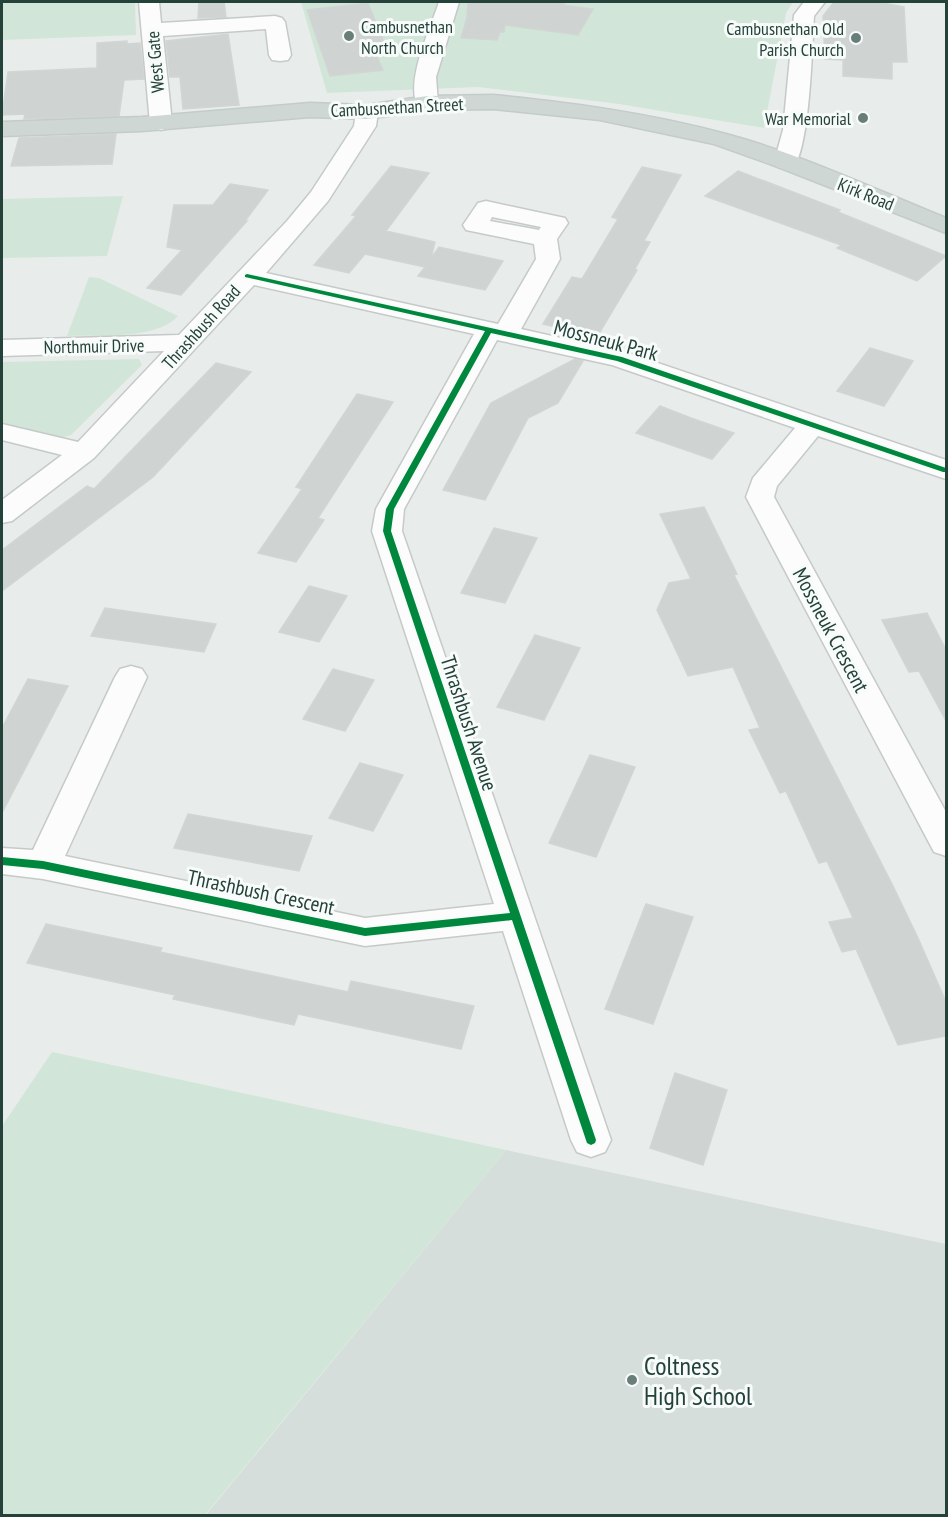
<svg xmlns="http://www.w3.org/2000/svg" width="948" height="1517" viewBox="0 0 948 1517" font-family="'PT Sans Narrow',sans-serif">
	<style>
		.built { fill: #d6dedb }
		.green { fill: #d1e6d8 }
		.building { fill: #cfd4d2; stroke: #d1d6d4; stroke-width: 1.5 }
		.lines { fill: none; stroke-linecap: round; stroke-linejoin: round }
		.minor-casing { stroke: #c5cac8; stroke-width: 3 }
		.major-casing { stroke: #c3ccc9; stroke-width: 3 }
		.minor { fill: #fcfcfc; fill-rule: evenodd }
		.major { fill: #cfd7d5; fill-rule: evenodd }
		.cycleway-casing { stroke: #f7fbf9; stroke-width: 4 }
		.cycleway { fill: #00873e; fill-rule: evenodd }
		.poi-dot { fill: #697e78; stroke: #f7fbf9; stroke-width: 2 }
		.labels { text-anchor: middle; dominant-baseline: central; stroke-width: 6; stroke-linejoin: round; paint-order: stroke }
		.far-poi-label { font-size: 18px; fill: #24423a; stroke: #f7fbf9; text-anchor: end }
		.far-street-label { font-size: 18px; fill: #24423a; stroke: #f7fbf9 }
		.street-label { font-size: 21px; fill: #24423a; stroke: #f7fbf9 }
		.near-poi-label { font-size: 26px; fill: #24423a; stroke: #f7fbf9; text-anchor: start }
	</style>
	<rect width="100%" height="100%" fill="#e8edeb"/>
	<!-- built -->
	<path class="built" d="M506,1150l440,94v271l-741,1z"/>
	<!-- green -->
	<path class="green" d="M2,2h133l1,33 -134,5z
		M301,2h492l-7,11 -22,115 -145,-24 -141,-17 -151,6z
		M123,196l-16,60 -105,2v-59z
		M89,277l10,1 79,38c-21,24 -80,19 -111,20z
		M139,359l3,6 -71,70 -11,3 -58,-13v-63z
		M52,1052l454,98 -301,365h-203v-389z"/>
	<!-- building -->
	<path class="building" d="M199,2h25l2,15 -28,1z
		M468,2h97l-2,3 30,4 -15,26 -73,-10 -1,7h-4l-3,8 -36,-2 6,-21z
		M834,2h44l26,5 3,55h-15v17l-49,-3v-16l-18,-1 -2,-43z
		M368,3l19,47 -12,2 8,18 -53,6 -23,-66z
		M228,34l11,71 -56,4 -3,-32h-10l-4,-36z
		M127,41v3l13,-1 4,36 -20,1 -5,36 -95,3 1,-5 -23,1 6,-43 89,-4v-25z
		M116,134l-4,30 -101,2 8,-28z
		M391,166l38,7 -43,58 49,11 -4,16 8,-11 64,14 -18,29 -67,-14 7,-9 -60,-13 -16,19 -35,-8 42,-49 -4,-1z
		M642,167l39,8 -37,66 6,1 -15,27 2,1 -37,62 -17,-4 -3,5 -37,-9 29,-47 10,2 36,-60 -6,-2z
		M738,171l102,39 -2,2 108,44 -29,25 -80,-33 4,-3 -136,-49z
		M230,184l38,6 -23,31h2l-66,74 -34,-7 35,-38 -15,-3 7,-42h39z
		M870,348l43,13 -29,45 -47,-15z
		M575,359l8,2 -25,42 -30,15 -43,82 -42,-10 48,-87z
		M216,363l35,9 -98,105 -151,114v-41l85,-64 7,3z
		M357,394l36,8 -75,116 6,2 -28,42 -38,-9 44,-64 -6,-2z
		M660,406l31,12 43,15 -22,26 -76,-26z
		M704,507l33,67 -3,1 159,311 25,52 28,64v34l-48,9 -42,-96 -14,3 -13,-30 24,-4 -26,-57 -8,2 -33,-72 -6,2 -31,-63 11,-2 -27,-61 -45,9 -31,-66 12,-27 22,-4 -31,-65z
		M494,528l43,10 -32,65 -44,-10z
		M309,586l38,10 -28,46 -40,-10z
		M105,608l111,16 -12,28 -113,-16z
		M927,613l19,37v71l-27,-50 -10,1 -27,-52z
		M535,635l45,13 -36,72 -47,-13z
		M333,669l41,11 -29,51 -42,-12z
		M28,679l40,7 -66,127v-85z
		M590,755l45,12 -39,90 -47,-14z
		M360,763l43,12 -30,56 -44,-13z
		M188,814l124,22 -13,35 -125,-23z
		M646,904l47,13 -40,107 -48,-15z
		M46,924l116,24 -2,4 188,40 3,-11 123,25 -13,43 -163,-35 -4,11 -121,-26 2,-4 -148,-32z
		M675,1073l52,17 -24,75 -53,-17z"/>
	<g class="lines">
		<defs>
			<path id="minor" d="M139,2h20l2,21 114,-7 7,2 3,4 6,33 -3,5 -8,1 -8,-1 -3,-5 -3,-26 -103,7 9,87 -3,5 -8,2 -8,-2 -3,-5z
				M439,2h20l-23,75 2,26 -3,5 -8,2 -8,-2c-16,-23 12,-81 20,-106z
				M804,2h21l-11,14c-2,32 -4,127 -20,151l-8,2 -8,-2 -4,-5 9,-32 11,-115z
				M367,105l8,2 3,5 -2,14 -48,75 -62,72 232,51 38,-65 -2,-15 -68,-14 -3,-5 15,-22 8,-2 79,17 3,5 -11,16 3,20 -39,70 107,24 318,107v19l-128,-43 -41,50 -3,11 172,315v44l-12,-4 -188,-355 7,-19 42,-50 -183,-63 -115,-25 -93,169 -2,22 209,609 -6,12 -14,5 -14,-5 -6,-12 -68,-209 -138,15 -322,-67 -41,-5v-26l31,2 82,-173 5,-8 11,-3 11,3 5,8 -82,179 300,62 129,-14 -122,-373 4,-22 98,-175 -220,-49 -160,173 -82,63 -10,2v-23l60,-45 -60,-15v-16l76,18 86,-91 -162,5v-16l177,-5 108,-114 24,-29 43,-66 2,-14 3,-5zM492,217l49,10 -2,3 -49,-9z"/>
			<path id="major" d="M493,95c79,8 156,18 233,39 75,20 148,55 220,84v15l-168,-66 -64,-23 -114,-24 -107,-11 -66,1 -60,9 -57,-2 -168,14 -140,5v-14l140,-5 168,-14 57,2 60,-9z"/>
		</defs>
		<!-- minor casing -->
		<use href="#minor" class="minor-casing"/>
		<!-- major casing -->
		<use href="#major" class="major-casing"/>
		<!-- minor -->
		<use href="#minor" class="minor"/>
		<!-- major -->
		<use href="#major" class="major"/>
		<defs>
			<path id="cycleway" d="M247,274l375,83 324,111v4h-3l-326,-111 -126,-28 -97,176 -3,22 205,609 -1,3 -4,2 -4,-2 -1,-3 -74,-220 -147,16 -322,-67 -41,-4v-8l41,4 322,67 145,-15 -127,-382 3,-22 99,-178 -240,-54v-2z"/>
		</defs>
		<!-- cycleway casing -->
		<use href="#cycleway" class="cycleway-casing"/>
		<!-- cycleway -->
		<use href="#cycleway" class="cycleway"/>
	</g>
	<!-- markers -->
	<g class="poi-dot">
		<circle cx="349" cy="36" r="6"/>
		<circle cx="856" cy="38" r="6"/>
		<circle cx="863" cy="118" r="6"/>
		<circle cx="632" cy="1380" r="6"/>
	</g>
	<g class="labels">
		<!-- far-poi labels -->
		<g class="far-poi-label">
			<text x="361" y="26" text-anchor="start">Cambusnethan<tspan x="361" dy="21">North Church</tspan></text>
			<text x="844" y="28">Cambusnethan Old<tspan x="844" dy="21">Parish Church</tspan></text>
			<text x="851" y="118">War Memorial</text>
		</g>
		<!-- far-street labels -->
		<g class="far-street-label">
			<text transform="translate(155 62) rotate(-95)">West Gate</text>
			<text transform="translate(397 107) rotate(-3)">Cambusnethan Street</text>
			<text transform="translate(866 194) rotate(22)">Kirk Road</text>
			<text transform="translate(201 327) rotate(-48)">Thrashbush Road</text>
			<text transform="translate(94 346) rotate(-1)">Northmuir Drive</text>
		</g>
		<!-- street labels -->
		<g class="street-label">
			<text transform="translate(606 340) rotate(15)">Mossneuk Park</text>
			<text transform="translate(831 630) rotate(62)">Mossneuk Crescent</text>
			<text transform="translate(469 723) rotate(72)">Thrashbush Avenue</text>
			<text transform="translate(261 892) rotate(12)">Thrashbush Crescent</text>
		</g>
		<!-- near-poi labels -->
		<g class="near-poi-label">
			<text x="644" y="1365">Coltness<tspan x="644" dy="30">High School</tspan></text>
		</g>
	</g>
	<!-- border -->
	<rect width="948" height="1517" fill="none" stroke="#24423a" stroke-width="6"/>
</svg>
